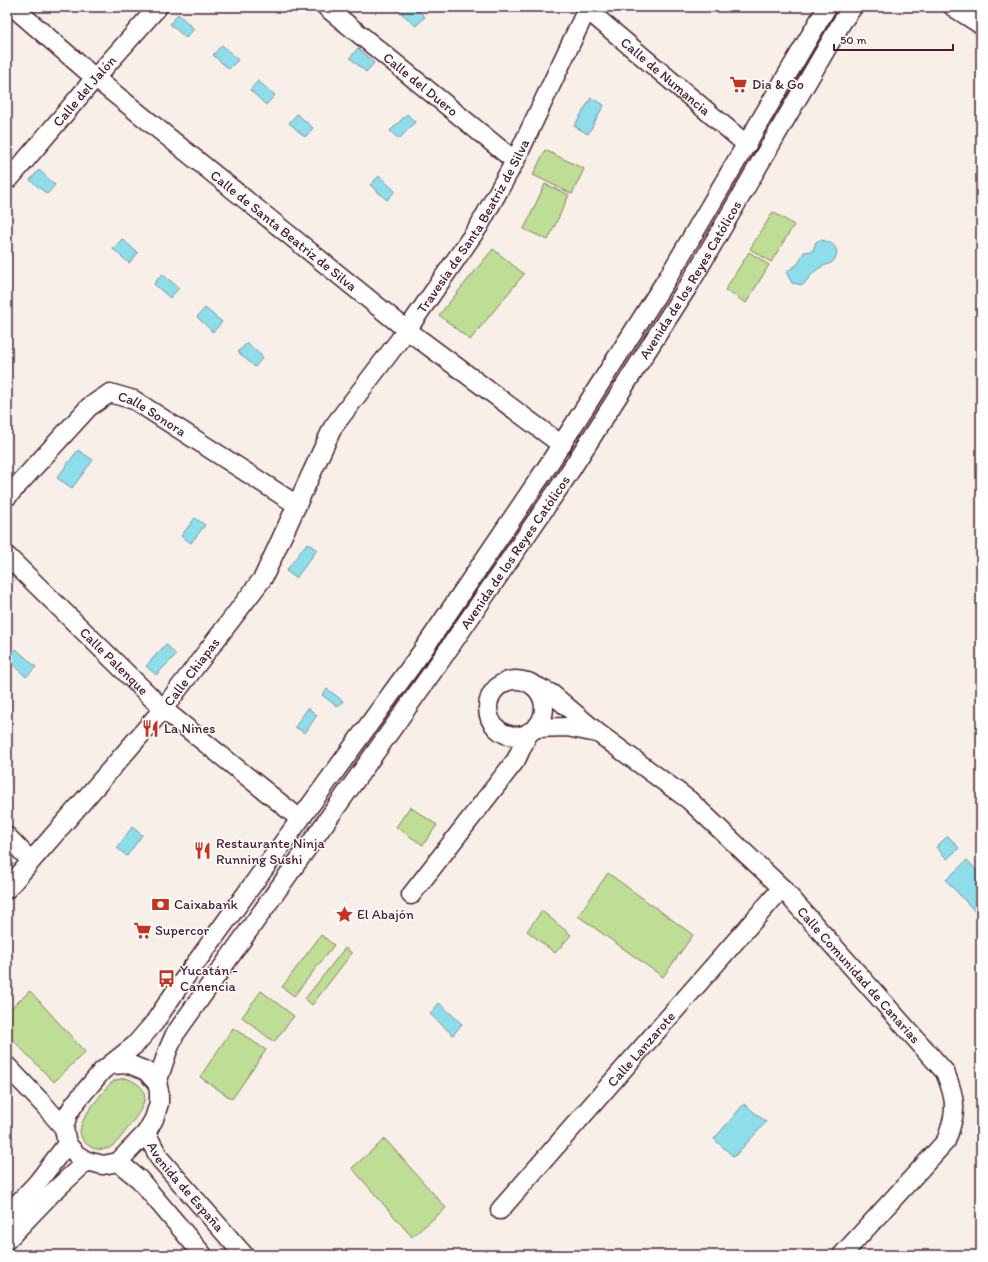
<svg xmlns="http://www.w3.org/2000/svg" width="988" height="1262" viewBox="0 0 988 1262" font-family="Itim,sans-serif">
	<style>
		.green { fill: #bedd95; stroke: #847e60 }
		.water { fill: #8eddeb; stroke: #73919e }
		.lines { fill: none; stroke-linecap: round; stroke-linejoin: round }
		.minor-casing { stroke: #4a1f2b; stroke-width: 21 }
		.minor { stroke: #fff; stroke-width: 18 }
		.labels { text-anchor: middle; dominant-baseline: central; stroke-width: 3; stroke-linejoin: round; paint-order: stroke }
		.street-label { font-size: 14px; fill: #4a1f2b; stroke: #fff }
		.poi-label { font-size: 14px; fill: #4a1f2b; stroke: #fff; text-anchor: start }
	</style>
	<rect width="100%" height="100%" fill="#f8efe8"/>
	<filter id="ink" filterUnits="userSpaceOnUse"><feTurbulence type="fractalNoise" baseFrequency=".025" numOctaves="2"/><feDisplacementMap in="SourceGraphic" scale="8" xChannelSelector="R" yChannelSelector="G"/><feConvolveMatrix kernelMatrix="1 2 1 2 8 2 1 2 1" color-interpolation-filters="sRGB"/></filter>
	<g filter="url(#ink)">
		<!-- green -->
		<path class="green" d="M545,150l39,19 -12,25 -39,-19z
			M545,184l24,11 -21,45 -24,-11z
			M773,212l21,13 -23,37 -21,-13z
			M493,249l31,25 -54,66 -31,-25z
			M749,252l20,13 -23,38 -21,-13z
			M410,807l27,18 -14,20 -27,-18z
			M608,873l85,62 -30,42 -85,-61z
			M542,911l29,24 -16,18 -28,-22z
			M321,935l13,10 -40,51 -12,-9z
			M345,948l7,5 -40,52 -7,-6z
			M30,991l55,61 -31,30 -47,-48v-22z
			M261,991l33,25 -20,26 -32,-25z
			M233,1028l33,22 -34,49 -32,-22z
			M126,1078c32,12 16,31 2,50 -6,7 -11,16 -19,20 -5,2 -13,2 -18,-1 -22,-12 -5,-33 5,-46 6,-7 10,-15 18,-20 4,-2 8,-2 12,-3z
			M385,1139l61,69 -34,29 -60,-69z"/>
		<!-- water -->
		<path class="water" d="M401,7h13l11,10 -9,9 -18,-16z
			M178,14l16,15 -8,9 -16,-14z
			M222,45l16,15 -9,9 -16,-14z
			M358,48l16,15 -8,9 -16,-14z
			M258,81l17,14 -9,10 -16,-15z
			M591,98l13,7 -16,29 -14,-8z
			M297,114l16,14 -8,9 -16,-14z
			M407,114l8,8 -16,17 -9,-8z
			M39,170l16,15 -8,9 -17,-14z
			M379,176l16,15 -8,9 -17,-15z
			M122,239l16,14 -9,10 -16,-14z
			M820,240c11,1 22,8 14,20 -3,5 -8,4 -13,7 -7,4 -12,11 -18,18l-11,-2 -6,-11 12,-8 6,-12 9,-1 3,-9z
			M162,274l17,14 -9,10 -16,-14z
			M205,308l17,14 -9,10 -16,-15z
			M247,343l16,14 -8,10 -17,-15z
			M78,450l15,10 -21,28 -15,-10z
			M195,518l10,7 -14,18 -10,-7z
			M307,543l10,7 -21,28 -10,-7z
			M166,644l10,11 -20,20 -10,-9z
			M16,649l20,18 -10,10 -19,-18z
			M327,689l16,12 -5,6 -16,-12z
			M308,708l9,7 -12,18 -10,-6z
			M132,827l10,8 -15,21 -10,-8z
			M948,836l11,12 -12,11 -11,-12z
			M967,860l14,15v41l-1,1 -34,-37z
			M439,1003l23,21 -9,11 -23,-21z
			M744,1104l22,18 -32,35 -20,-18z"/>
		<g class="lines">
			<defs>
				<g id="minor">
					<path id="s1" d="M13,7l82,71 312,252 155,115"/>
					<path id="s2" d="M326,7l189,154"/>
					<path id="s3" d="M584,7l163,138"/>
					<path d="M953,7l28,18"/>
					<path id="s4" d="M7,180l5,-4 83,-98 63,-71"/>
					<path id="s5" d="M7,497l82,-90 21,-14 24,7 163,105"/>
					<path id="s6" d="M7,556l156,153 137,110"/>
					<circle cx="516" cy="708" r="28"/>
					<path id="s7" d="M528,682l24,12 46,39 91,67 93,88 163,184c12,29 12,40 1,69l-104,114"/>
					<path d="M535,728l32,-1 30,6"/>
					<path d="M7,836l24,25"/>
					<path id="s8" d="M7,889l156,-180 100,-131 70,-151 74,-97 72,-104 36,-65 73,-154"/>
					<path d="M411,895l105,-135 13,-28"/>
					<path d="M111,1065l18,-1 17,7 11,12 2,8v12l-5,16 -8,14 -28,29 -15,3 -16,-4 -10,-6 -10,-11 -3,-16 4,-14 7,-11 27,-32 33,-26 19,-22 25,-37 244,-336 124,-183 123,-193 157,-267"/>
					<path d="M7,1066l38,40 19,22"/>
					<path id="s9" d="M157,1083l11,-33 7,-16 266,-374 124,-181 124,-194 153,-263 11,-15"/>
					<path id="s10" d="M146,1133l14,26 84,96"/>
					<path d="M118,1162l21,17 64,76"/>
					<path id="s11" d="M500,1210l282,-322"/>
					<path d="M7,1215l30,-32 30,-39"/>
					<path d="M7,1240l45,-47 35,-32"/>
				</g>
			</defs>
			<!-- minor casing -->
			<use href="#minor" class="minor-casing"/>
			<!-- minor -->
			<use href="#minor" class="minor"/>
		</g>
	</g>
	<!-- icons -->
	<defs>
		<symbol id="supermarket-bare" viewBox="-9 -9 18 18"><path d="M-6-5.5h2.5l.6 2H6L4.5 2H-2.5L-4.4-4H-6ZM-1.5 3.2a1.3 1.3 0 1 0 .1 0ZM3 3.2a1.3 1.3 0 1 0 .1 0Z" fill="#c8321e" stroke="#fff" stroke-width="2.5" paint-order="stroke"/></symbol>
		<symbol id="restaurant-bare" viewBox="-9 -9 18 18"><path d="M-5-6h1v4h1v-4h1v4h1v-4h1v5L-1.5 .5V6h-2V.5L-5-1ZM5-6V6H3V1.5H1.5Q1.5-4 5-6Z" fill="#c8321e" stroke="#fff" stroke-width="2.5" paint-order="stroke"/></symbol>
		<symbol id="bank-bare" viewBox="-9 -9 18 18"><path d="M-6-4H6V4H-6ZM0-2.3a2.3 2.3 0 1 0 0 4.6a2.3 2.3 0 1 0 0-4.6Z" fill="#c8321e" stroke="#fff" stroke-width="2.5" paint-order="stroke"/></symbol>
		<symbol id="sight-bare" viewBox="-9 -9 18 18"><path d="M0-6L1.8-2.2L6-1.7L2.9 1.2L3.7 5.4L0 3.3L-3.7 5.4L-2.9 1.2L-6-1.7L-1.8-2.2Z" fill="#c8321e" stroke="#fff" stroke-width="2.5" paint-order="stroke"/></symbol>
		<symbol id="bus-bare" viewBox="-9 -9 18 18"><path d="M-5-6H5V4H4V6H2V4H-2V6H-4V4H-5ZM-3.5-4V0h7V-4ZM-3.5 1.2v1.5H-2V1.2ZM2 1.2v1.5H3.5V1.2Z" fill="#c8321e" stroke="#fff" stroke-width="2.5" paint-order="stroke"/></symbol>
	</defs>
	<g fill-rule="evenodd">
		<use href="#supermarket-bare" x="726" y="72" width="25" height="25"/>
		<use href="#restaurant-bare" x="138" y="716" width="25" height="25"/>
		<use href="#restaurant-bare" x="190" y="838" width="25" height="25"/>
		<use href="#bank-bare" x="148" y="892" width="25" height="25"/>
		<use href="#sight-bare" x="332" y="902" width="25" height="25"/>
		<use href="#supermarket-bare" x="130" y="918" width="25" height="25"/>
		<use href="#bus-bare" x="154" y="966" width="25" height="25"/>
	</g>
	<g class="labels">
		<!-- street labels -->
		<g class="street-label">
			<text stroke="none"><textPath href="#s3" startOffset="107">Calle de Numancia</textPath></text>
			<text stroke="none"><textPath href="#s2" startOffset="122">Calle del Duero</textPath></text>
			<text stroke="none"><textPath href="#s4" startOffset="118">Calle del Jalón</textPath></text>
			<text stroke="none"><textPath href="#s8" startOffset="815">Travesía de Santa Beatriz de Silva</textPath></text>
			<text stroke="none"><textPath href="#s1" startOffset="351">Calle de Santa Beatriz de Silva</textPath></text>
			<text stroke="none"><textPath href="#s9" startOffset="966">Avenida de los Reyes Católicos</textPath></text>
			<text stroke="none"><textPath href="#s5" startOffset="194">Calle Sonora</textPath></text>
			<text stroke="none"><textPath href="#s9" startOffset="642">Avenida de los Reyes Católicos</textPath></text>
			<text stroke="none"><textPath href="#s6" startOffset="150">Calle Palenque</textPath></text>
			<text stroke="none"><textPath href="#s8" startOffset="285">Calle Chiapas</textPath></text>
			<text stroke="none"><textPath href="#s7" startOffset="444">Calle Comunidad de Canarias</textPath></text>
			<text stroke="none"><textPath href="#s11" startOffset="214">Calle Lanzarote</textPath></text>
			<text stroke="none"><textPath href="#s10" startOffset="67">Avenida de España</textPath></text>
		</g>
		<!-- poi labels -->
		<g class="poi-label">
			<text x="752" y="84">Dia &amp; Go</text>
			<text x="164" y="728">La Nines</text>
			<text x="216" y="843">Restaurante Ninja<tspan x="216" dy="16">Running Sushi</tspan></text>
			<text x="174" y="904">Caixabank</text>
			<text x="357" y="914">El Abajón</text>
			<text x="155" y="930">Supercor</text>
			<text x="180" y="970">Yucatán -<tspan x="180" dy="16">Canencia</tspan></text>
		</g>
	</g>
	<!-- margin -->
	<rect width="988" height="1262" fill="none" stroke="#fff" stroke-width="24"/>
	<rect x="12" y="12" width="964" height="1238" fill="none" stroke="#4a1f2b" stroke-width="1.5" filter="url(#ink)"/>
	<!-- scale -->
	<path d="M834 44v6h119v-6" fill="none" stroke="#4a1f2b" stroke-width="2"/>
	<text x="840" y="44" font-size="12" fill="#4a1f2b" stroke="#ffffff" stroke-width="3" paint-order="stroke">50 m</text>
</svg>
